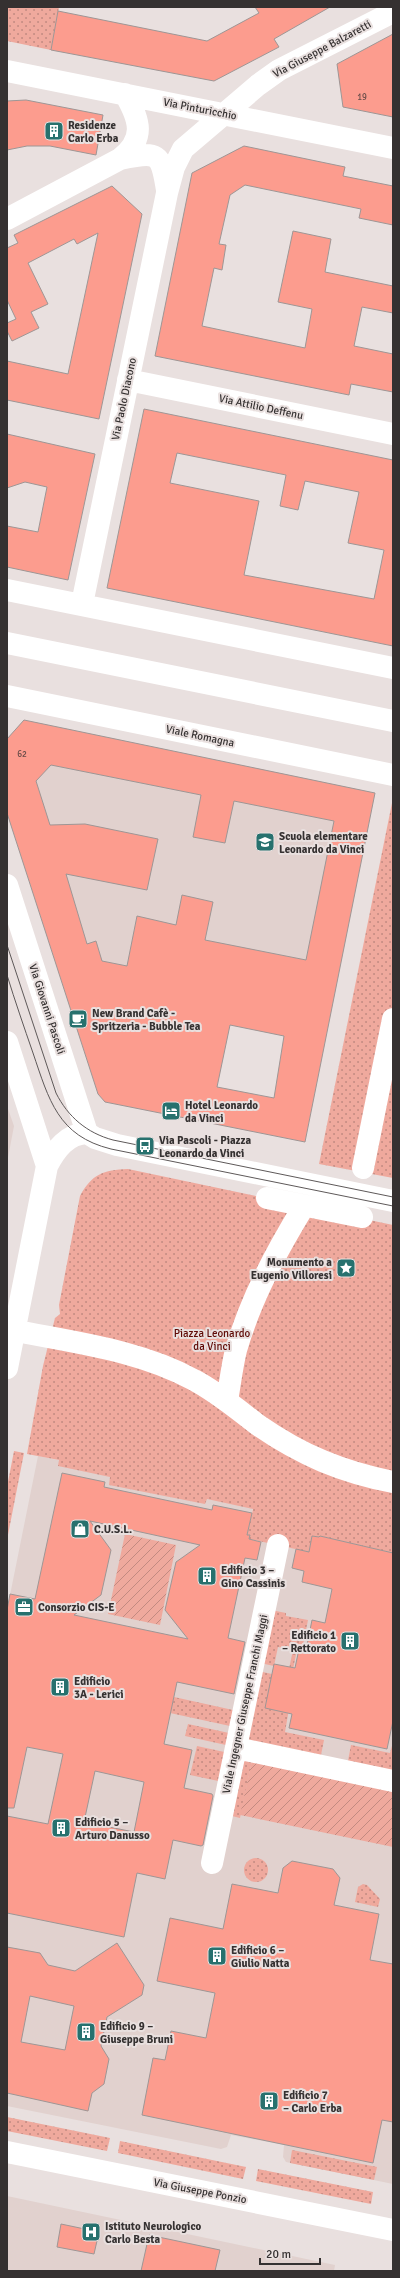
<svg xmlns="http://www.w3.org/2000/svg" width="400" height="2278" viewBox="0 0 400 2278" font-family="Signika,sans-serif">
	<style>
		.built { fill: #e1d1ce; fill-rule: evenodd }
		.grass { fill: url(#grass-dots) }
		.garden { fill: url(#garden-furrows) }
		.building { fill: #fc9c8e; stroke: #9e9695; fill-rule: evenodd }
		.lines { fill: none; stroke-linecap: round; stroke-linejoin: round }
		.minor { stroke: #fff; stroke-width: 22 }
		.major { stroke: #fff; stroke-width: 22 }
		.tram { stroke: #5e5959; stroke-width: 1 }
		.labels { text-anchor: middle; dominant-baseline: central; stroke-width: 4; stroke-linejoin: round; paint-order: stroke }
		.number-label { font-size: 9px; fill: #674c48 }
		.street-label { font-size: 11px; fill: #353131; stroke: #e9e0df }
		.poi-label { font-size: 11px; font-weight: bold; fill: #353131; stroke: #e9e0df; text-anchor: start }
		.park-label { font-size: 11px; fill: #5f0905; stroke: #e9e0df }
	</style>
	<defs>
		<pattern id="grass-dots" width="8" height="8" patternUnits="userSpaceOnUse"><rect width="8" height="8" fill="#efa99d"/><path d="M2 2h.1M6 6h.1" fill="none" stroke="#c28a81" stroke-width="1.8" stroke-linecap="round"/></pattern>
		<pattern id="garden-furrows" width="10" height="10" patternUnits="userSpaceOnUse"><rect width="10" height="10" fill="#efa99d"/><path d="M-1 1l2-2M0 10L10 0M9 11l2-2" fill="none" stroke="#c28a81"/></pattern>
	</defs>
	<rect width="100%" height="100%" fill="#e9e0df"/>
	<!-- built -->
	<path class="built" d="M24,720l351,73 -47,232 -221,-48 -100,-164v-74zM137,917l4,43 -12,-3z
		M7,1106l7,20 -7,37z
		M38,1456l211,43 4,8 -6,28h3l-1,4 59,12 4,-15 7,1 1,-1 73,17v631l-107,-22 -3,-5 1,-12 -53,-10 -4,12 -6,2 -214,-43v-496z
		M7,2196l328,69 -1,6h-327z"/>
	<!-- grass -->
	<path class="grass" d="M7,7h52l-8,43 -44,-9z
		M393,798v380l-74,-14z
		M128,1169l265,56v328l-73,-17 -1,1 -7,-1 -3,16 -60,-13 1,-3 -3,-1 6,-26 -46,-10 -2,5 -96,-19 1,-8 -52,-11 1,-6 -32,-6 16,-88 12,-48 5,-4 -1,-9 21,-109c12,-22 23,-26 48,-27z
		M14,1451l10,2 -17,87v-53z
		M271,1610l15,3v3l22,4 -5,25h-5l-13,63 4,1 -4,23 39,8 -4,20 -77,-16 15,-73 14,3 8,37 13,-61 -15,-3 -4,19 -14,-3z
		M174,1697l59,13 -3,16 -60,-13z
		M188,1724l41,9 -3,12 -41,-9z
		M393,1742v33l-46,-9 4,-21 39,8z
		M197,1746l32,7 -6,29 -33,-7z
		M241,1754l12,2 -13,62 -12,-3z
		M244 1870a12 12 0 1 1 24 0a12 12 0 1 1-24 0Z
		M363,1884l4,1 13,14 -2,8 -23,-5 3,-15z
		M7,2117l103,21 -3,13 -100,-20z
		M120,2141l126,26 -3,12 -125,-26z
		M292,2150l85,17 -3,13 -84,-17z
		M258,2169l115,23 -2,12 -115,-23z"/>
	<!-- garden -->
	<path class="garden" d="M125,1534l51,11 -16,80 -52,-11z
		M253,1756l140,29v62l-153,-32z"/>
	<!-- building -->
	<path class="building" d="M255,7h75l-56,32 5,8 -65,34 -163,-31 7,-39 149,30 52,-28z
		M393,34v83l-50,-10 -6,-43z
		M26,100l77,15 -7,40 -46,-9h-23l-20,4v-49z
		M244,146l101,21 -2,9 50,10v39l-34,-7 2,-9 -116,-24 -15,10 -11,49 7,1 -4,25 -8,-2 -12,58 103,22 7,-39 -34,-7 15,-71 38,8 -6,33 68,14v27l-31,-6 -8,39 39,8v38l-42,-8 -2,11 -194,-39 37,-183z
		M112,186l30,28 -43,205 -92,-19v-39l61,13 30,-141 -21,11 -3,-5 -46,24 20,41 -17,8 8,16 -27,13 -5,-10v-8l9,-4 -9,-19v-52l11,-5 -4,-8z
		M144,409l249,51v186l-286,-58zM177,453l109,22 -6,31 18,4 7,-29 54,11 -11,51 36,7 -10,49 -130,-24 15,-74 -89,-18z
		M7,434l88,20 -27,126 -61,-13v-41l31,6 9,-45 -22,-5 -18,6z
		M24,720l351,73 -70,349 -200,-40 -7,-8 -91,-281v-74zM51,765l150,30 -8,42 32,6 9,-42 100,20 -28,139 -101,-20 8,-38 -31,-7 -6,30 -39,-9 -10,50 -25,-5 -6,-20 -9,3 -21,-70 81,16 11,-51 -73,-15 -35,1 -14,-44zM230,1025l54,11 -10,62 -57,-11z
		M62,1473l43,9 -1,5 108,23 1,-5 39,8 -5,22h3l-1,4 12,3 -4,18 -12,-2 -17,80 17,4 -11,52 -57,-12 -13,62 28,6 -8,38 28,6 1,2 -10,49 -2,1 -28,-6 -8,39 -28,-6 -13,64 -117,-24v-97l41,8 15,-70 -36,-7 -13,61h-7v-198l3,-16 25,5zM90,1521l110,24 -24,17 -11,48 23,29 -114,-24 27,-20 10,-45zM95,1771l49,11 -10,50 -50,-10z
		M312,1536l7,1 1,-1 73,17v168l-6,28 -98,-21 3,-14 -27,-6 9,-44 21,4 4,-19 7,1 6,-30 13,3 7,-34 -30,-7 2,-11 -12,-3 4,-19 13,3z
		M292,1861l41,8 7,9 -6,27 45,9 -9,46 23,4v158l-11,-2 -9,43 -231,-48 11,-57 12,2 6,-29 35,7 9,-45 -58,-12 13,-63 53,11 9,-45 46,9 5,-25z
		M117,1943l27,42 -2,10 -35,22 -6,29 8,13 -5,25 -12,9 -4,18 -81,-18v-146l33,6 8,12 27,6zM30,1996l44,10 -9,44 -44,-8z
		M61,2224l38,8 -5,22 -37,-7z
		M149,2235l71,15 -5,21h-74z"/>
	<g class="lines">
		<!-- minor -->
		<path class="minor" d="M7,71l386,77
			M120,159c38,-8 41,-7 47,31
			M7,219l113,-60c26,-20 20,-39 5,-65
			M128,380l265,54
			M7,590l386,78
			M82,604l85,-411 7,-26 9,-18 75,-64 21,-15 114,-58
			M7,696l386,79
			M7,885l80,248
			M7,1042l40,124
			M363,1168l30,-149
			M267,1198l95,19
			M7,1329c62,13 131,20 187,51 23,12 43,29 64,45 43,30 84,47 135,57
			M7,1368l40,-202c9,-17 20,-32 40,-33l8,5 22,7 276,56
			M227,1401c3,-17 5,-35 9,-51 15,-52 40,-98 68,-144
			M236,1748l157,33
			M212,1863l66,-318
			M7,2152l386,78"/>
		<!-- major -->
		<path class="major" d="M7,643l386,78"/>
		<!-- tram -->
		<path class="tram" d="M7,945l49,148c12,24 31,40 57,47l280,57
			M7,975c8,26 17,52 26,78 16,47 25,83 78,96l282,57"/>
	</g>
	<!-- icons -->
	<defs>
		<symbol id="building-square" viewBox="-11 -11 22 22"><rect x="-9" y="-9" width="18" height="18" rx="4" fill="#27716e" stroke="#e9e0df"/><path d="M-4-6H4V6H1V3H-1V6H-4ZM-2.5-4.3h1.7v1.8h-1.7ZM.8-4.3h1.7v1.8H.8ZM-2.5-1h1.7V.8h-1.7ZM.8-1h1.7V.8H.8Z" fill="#fff"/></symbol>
		<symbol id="school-square" viewBox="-11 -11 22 22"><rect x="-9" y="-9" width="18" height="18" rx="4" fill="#27716e" stroke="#e9e0df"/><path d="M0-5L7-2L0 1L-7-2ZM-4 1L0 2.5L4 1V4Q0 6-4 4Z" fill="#fff"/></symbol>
		<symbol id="cafe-square" viewBox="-11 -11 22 22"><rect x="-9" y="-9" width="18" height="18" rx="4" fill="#27716e" stroke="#e9e0df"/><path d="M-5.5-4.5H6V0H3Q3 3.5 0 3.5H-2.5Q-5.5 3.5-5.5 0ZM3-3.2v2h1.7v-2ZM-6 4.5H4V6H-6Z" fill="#fff"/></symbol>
		<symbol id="hotel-square" viewBox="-11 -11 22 22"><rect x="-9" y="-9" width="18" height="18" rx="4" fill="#27716e" stroke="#e9e0df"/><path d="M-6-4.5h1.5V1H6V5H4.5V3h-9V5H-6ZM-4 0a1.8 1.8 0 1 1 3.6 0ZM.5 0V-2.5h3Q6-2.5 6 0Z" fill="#fff"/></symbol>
		<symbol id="bus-square" viewBox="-11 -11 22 22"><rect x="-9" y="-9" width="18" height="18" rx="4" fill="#27716e" stroke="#e9e0df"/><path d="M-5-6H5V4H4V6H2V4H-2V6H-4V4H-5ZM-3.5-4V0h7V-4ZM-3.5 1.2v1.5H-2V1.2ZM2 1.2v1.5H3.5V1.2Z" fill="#fff"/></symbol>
		<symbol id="sight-square" viewBox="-11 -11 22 22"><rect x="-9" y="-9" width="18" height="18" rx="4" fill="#27716e" stroke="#e9e0df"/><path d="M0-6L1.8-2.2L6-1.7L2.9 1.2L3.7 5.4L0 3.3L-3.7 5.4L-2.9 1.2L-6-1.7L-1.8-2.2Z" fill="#fff"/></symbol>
		<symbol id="shop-square" viewBox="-11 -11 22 22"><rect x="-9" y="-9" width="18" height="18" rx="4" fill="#27716e" stroke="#e9e0df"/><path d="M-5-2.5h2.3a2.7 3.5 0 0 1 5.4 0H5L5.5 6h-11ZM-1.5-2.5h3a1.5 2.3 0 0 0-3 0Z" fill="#fff"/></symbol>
		<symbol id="office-square" viewBox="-11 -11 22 22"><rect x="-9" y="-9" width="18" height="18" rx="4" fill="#27716e" stroke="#e9e0df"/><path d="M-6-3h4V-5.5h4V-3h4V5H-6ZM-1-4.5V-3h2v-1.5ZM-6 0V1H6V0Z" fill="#fff"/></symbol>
		<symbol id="hospital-square" viewBox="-11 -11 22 22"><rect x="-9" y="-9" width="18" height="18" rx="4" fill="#27716e" stroke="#e9e0df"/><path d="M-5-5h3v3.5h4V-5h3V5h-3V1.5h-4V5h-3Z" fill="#fff"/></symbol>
	</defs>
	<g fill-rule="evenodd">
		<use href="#building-square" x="43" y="120" width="22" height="22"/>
		<use href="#school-square" x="254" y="831" width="22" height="22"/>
		<use href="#cafe-square" x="67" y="1008" width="22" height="22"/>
		<use href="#hotel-square" x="160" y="1100" width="22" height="22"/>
		<use href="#bus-square" x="134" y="1135" width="22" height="22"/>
		<use href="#sight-square" x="335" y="1257" width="22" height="22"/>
		<use href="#shop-square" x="69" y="1518" width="22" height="22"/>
		<use href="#building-square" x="196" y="1565" width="22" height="22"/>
		<use href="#office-square" x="13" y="1596" width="22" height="22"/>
		<use href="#building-square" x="339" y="1630" width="22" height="22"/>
		<use href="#building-square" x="49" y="1676" width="22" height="22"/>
		<use href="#building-square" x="50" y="1817" width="22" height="22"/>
		<use href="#building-square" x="206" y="1945" width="22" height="22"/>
		<use href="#building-square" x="75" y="2021" width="22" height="22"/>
		<use href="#building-square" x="258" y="2090" width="22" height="22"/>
		<use href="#hospital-square" x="80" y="2221" width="22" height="22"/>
	</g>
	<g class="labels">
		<!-- number labels -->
		<g class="number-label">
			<text x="362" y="97">19</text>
			<text x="22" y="754">62</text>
		</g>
		<!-- street labels -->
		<g class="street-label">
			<text transform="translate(322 49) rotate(-28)">Via Giuseppe Balzaretti</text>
			<text transform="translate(200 109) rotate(11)">Via Pinturicchio</text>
			<text transform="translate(124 399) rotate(-78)">Via Paolo Diacono</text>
			<text transform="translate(261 407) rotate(12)">Via Attilio Deffenu</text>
			<text transform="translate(200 736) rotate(12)">Viale Romagna</text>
			<text transform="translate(47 1009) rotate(72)">Via Giovanni Pascoli</text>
			<text transform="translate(245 1704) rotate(-78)">Viale Ingegner Giuseppe Franchi Maggi</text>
			<text transform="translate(200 2191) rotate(11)">Via Giuseppe Ponzio</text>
		</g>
		<!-- poi labels -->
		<g class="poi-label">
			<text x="68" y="125">Residenze<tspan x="68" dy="13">Carlo Erba</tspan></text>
			<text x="279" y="836">Scuola elementare<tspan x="279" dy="13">Leonardo da Vinci</tspan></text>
			<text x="92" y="1013">New Brand Cafè -<tspan x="92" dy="13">Spritzeria - Bubble Tea</tspan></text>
			<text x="185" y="1105">Hotel Leonardo<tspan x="185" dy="13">da Vinci</tspan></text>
			<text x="159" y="1140">Via Pascoli - Piazza<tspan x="159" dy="13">Leonardo da Vinci</tspan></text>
			<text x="332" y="1262" text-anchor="end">Monumento a<tspan x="332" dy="13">Eugenio Villoresi</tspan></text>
			<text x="94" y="1529">C.U.S.L.</text>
			<text x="221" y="1570">Edificio 3 –<tspan x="221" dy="13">Gino Cassinis</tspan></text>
			<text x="38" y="1607">Consorzio CIS-E</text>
			<text x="336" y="1635" text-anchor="end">Edificio 1<tspan x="336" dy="13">– Rettorato</tspan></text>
			<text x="74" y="1681">Edificio<tspan x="74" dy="13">3A - Lerici</tspan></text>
			<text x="75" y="1822">Edificio 5 –<tspan x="75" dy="13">Arturo Danusso</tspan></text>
			<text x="231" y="1950">Edificio 6 –<tspan x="231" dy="13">Giulio Natta</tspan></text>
			<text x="100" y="2026">Edificio 9 –<tspan x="100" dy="13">Giuseppe Bruni</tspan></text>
			<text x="283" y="2095">Edificio 7<tspan x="283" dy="13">– Carlo Erba</tspan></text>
			<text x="105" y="2226">Istituto Neurologico<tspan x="105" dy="13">Carlo Besta</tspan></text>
		</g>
		<!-- park labels -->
		<g class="park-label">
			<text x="212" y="1333">Piazza Leonardo<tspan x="212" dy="13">da Vinci</tspan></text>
		</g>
	</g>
	<!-- border -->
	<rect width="400" height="2278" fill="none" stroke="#353131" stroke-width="16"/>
	<!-- scale -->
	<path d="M260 2258v6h60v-6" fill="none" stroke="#353131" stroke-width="2"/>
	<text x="266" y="2258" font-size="12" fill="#353131" stroke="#e9e0df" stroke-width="3" paint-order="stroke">20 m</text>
</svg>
